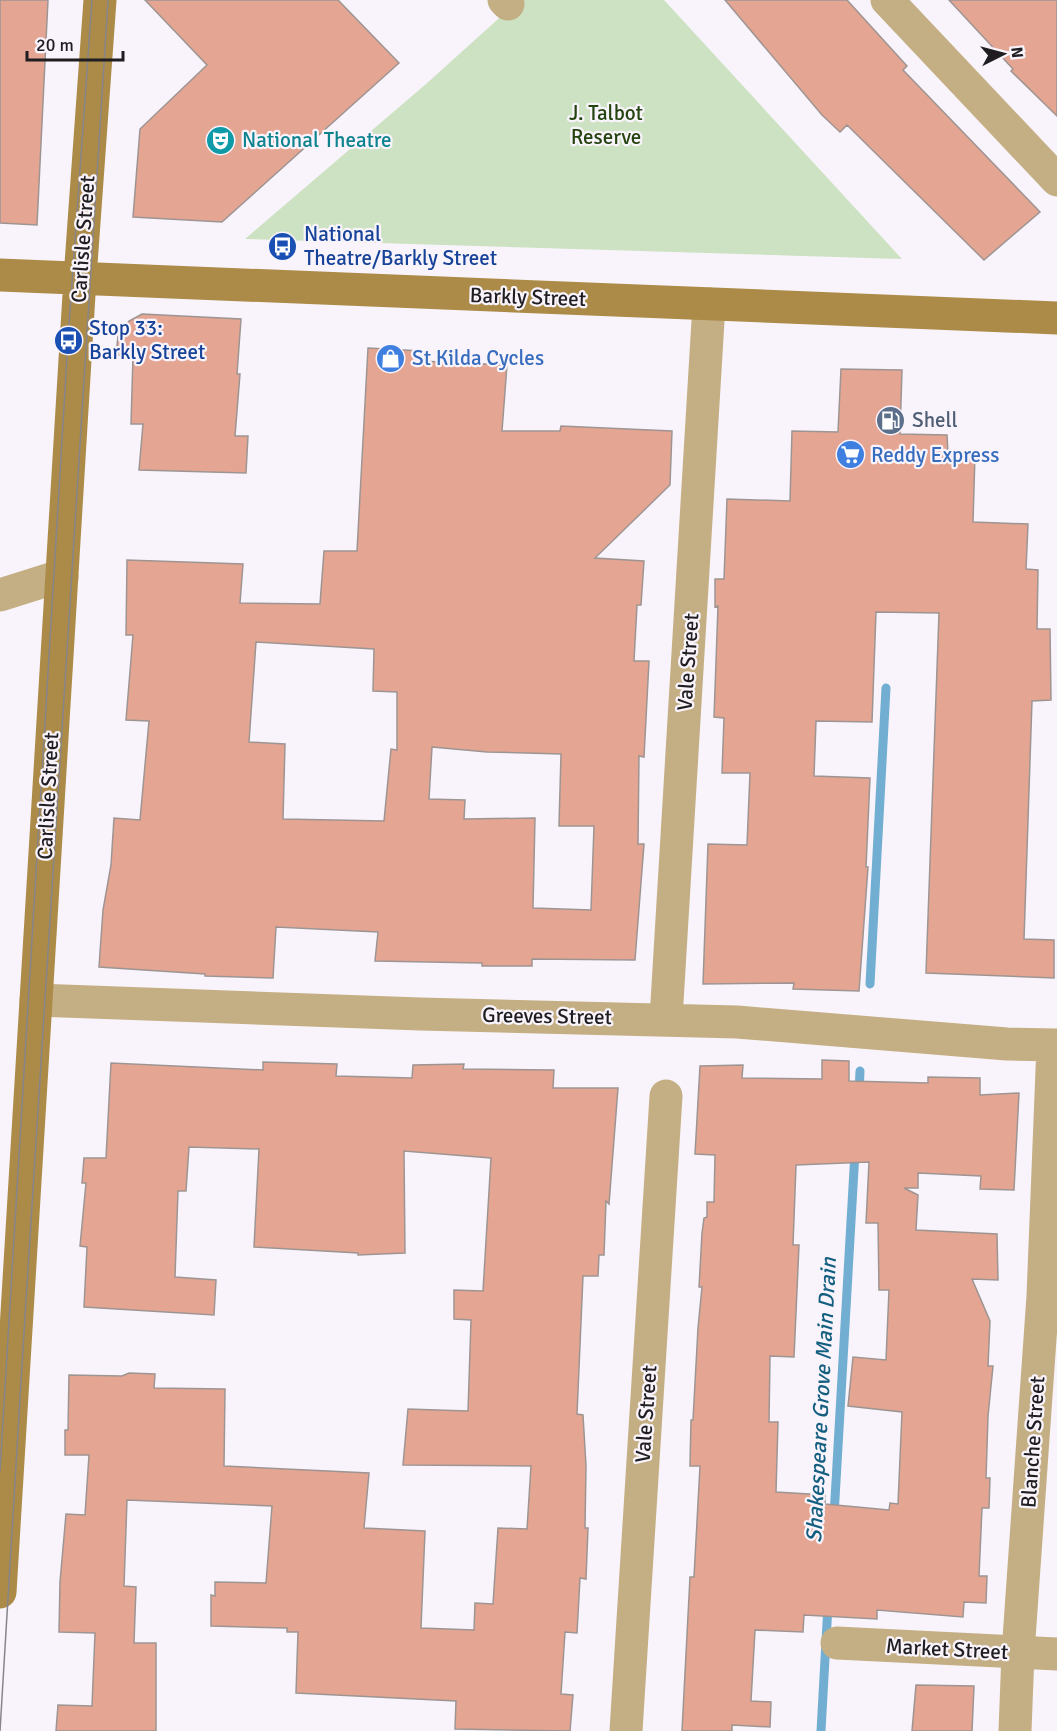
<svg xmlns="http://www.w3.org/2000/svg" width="1057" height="1731" viewBox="0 0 1057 1731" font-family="Signika,sans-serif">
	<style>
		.green { fill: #cce2c2 }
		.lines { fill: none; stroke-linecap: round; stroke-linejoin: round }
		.stream { stroke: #72aed1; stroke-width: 9 }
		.building { fill: #e5a593; stroke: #9e9593; stroke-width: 1.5; fill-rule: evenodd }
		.street { stroke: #c4af84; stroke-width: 33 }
		.secondary { stroke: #ab8b47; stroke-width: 33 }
		.tram { stroke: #88858a; stroke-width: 1.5 }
		.labels { text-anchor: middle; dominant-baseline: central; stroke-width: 4.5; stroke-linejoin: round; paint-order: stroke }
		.park-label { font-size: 21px; fill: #24440f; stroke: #f9f4fb }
		.culture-label { font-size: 21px; fill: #0d838f; stroke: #f9f4fb; text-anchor: start }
		.transit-label { font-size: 21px; fill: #164399; stroke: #f9f4fb; text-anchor: start }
		.street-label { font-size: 21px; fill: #1f1d20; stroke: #f9f4fb }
		.shop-label { font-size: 21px; fill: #366cbe; stroke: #f9f4fb; text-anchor: start }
		.service-label { font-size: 21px; fill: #4e5e75; stroke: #f9f4fb; text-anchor: start }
		.water-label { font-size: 22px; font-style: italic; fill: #145e80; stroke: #f9f4fb }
	</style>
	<rect width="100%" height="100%" fill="#f9f4fb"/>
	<!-- green -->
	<path class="green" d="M519,0h145l238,259 -657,-20 181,-155z"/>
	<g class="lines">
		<!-- stream -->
		<path class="stream" d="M870,984l16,-296
			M859,1094l1,-23
			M834,1516l21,-364
			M821,1731l7,-126"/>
	</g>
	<!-- building -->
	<path class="building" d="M0,0h48l-11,225 -37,-2z
		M145,0h193l61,63 -177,159 -89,-5 7,-88 67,-64z
		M725,0h122l60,66 -4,4 137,142 -56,48 -137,-135 -7,7 -18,-17z
		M949,0h108v116l-46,-45 2,-2z
		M142,314l99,5 -4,55h3l-5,62h13l-2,37 -107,-3 4,-46h-12l2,-68 -17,-1 2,-19 11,-15z
		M368,348l53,3 -1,10 87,4 -5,66h58l1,-5 111,5 -2,54 -75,73 49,3 -3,44h-4l-3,56h15l-5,96 -5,-1 -1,88h6l-9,116 -103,-1v7h-50v-3l-107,-2 3,-29 -102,-5 -3,51 -68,-2v-2l-106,-7 4,-57 8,-45 3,-47 26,2 9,-99 -23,-1 7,-85h-7l1,-75 116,4 -3,39 80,1 4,-53h33zM256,642l118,7 -1,42 24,1v58l-6,-1 -7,72 -101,-2 2,-75 -36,-2zM432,747l55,5 74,2 -2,72h35l-3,84 -58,-2 2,-90 -71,1 1,-19 -36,-1z
		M841,369l61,1 -2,64 47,1 1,18 27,2 -2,67 55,2 -2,45 12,1 -1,59h13l1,71 -19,1 -8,238 30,1v38l-128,-5 13,-360 -63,-1 -4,110 -56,-1 -2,55 56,2 -4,89h2l-9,124 -66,-2 1,-6 -91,1 5,-140 39,1 3,-72h-28l2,-55 -10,-1 4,-111 -3,1v-28h9l3,-80 63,2 2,-70 46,1z
		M822,1060l27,1v20l79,2v-6l52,1v17l39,-2 -5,97 -34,-1 1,-13 -63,-3v15h-14l14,7 -2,35 81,4 1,46 -26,-1 18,42 -2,45h5l-5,50 -2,62h4l-1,30h-7l-3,68h8l-1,27 -22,-1 -1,15 -86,-7v9l-73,-4 -1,17 -48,-2 -4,71 20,1 -1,25 -38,-2v6h-50l8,-154h4l6,-111h-10l1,-46h2l5,-92 4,-41h-3l3,-54 2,-15 3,-1v-15h7l1,-47 -20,-1 5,-88 43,-1 -1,13 80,1zM869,1162l-3,61h12l1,67h10l-3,70 -33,-3 -5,49 54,6 -4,92 -8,-1 -1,7 -64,-6v-9l-49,-3 2,-70h-9l1,-66 24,1 5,-112h-6l3,-80z
		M263,1062l74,2 -1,12 76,2 1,-13 51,-1 -1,5 91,1 -1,18h65l-9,116 -3,-3 -2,54h-5l-1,21h-15l-6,138 6,1 3,51 -1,62h3l-2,51 -6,-1 -3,55 -12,-1 -4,62 12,1 -3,36 -115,-2 1,-28 -160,-8 2,-61h-11v-4l-76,-2v-31l4,1v-14l51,1 6,-77 -145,-6 -3,86 12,1 -2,56h22v88h-100l2,-26 34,1 3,-73 -36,-1 1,-50 6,-68 19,1 4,-60h-24v-25h3l1,-55 53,1 7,-3 26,1 -1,14 71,1 -1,77 145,7 -5,55 61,3 -4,97 53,2 1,-27 18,1 5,-76 29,1 4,-63 -128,-1 5,-56 60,2 3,-91 -17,-1v-29l29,1 8,-133 -87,-7 1,102 -47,2v-2l-104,-6 5,-98 -70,-2 -3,44h-8l-3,86 41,3 -2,35 -130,-8 3,-60 -7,-1 6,-63h-4l2,-25h22l5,-95 152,7z
		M916,1685l58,1 -2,45h-60z"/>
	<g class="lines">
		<!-- street -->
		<path class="street" d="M504,0l4,4
			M887,0l170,180
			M0,595l54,-17 8,-1
			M36,1000l384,14 317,8 270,22 50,1
			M666,1019l43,-715
			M837,1643l220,11
			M626,1731l40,-635
			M1015,1731l3,-78 25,-357 10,-251"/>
		<!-- secondary -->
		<path class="secondary" d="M0,275l1057,43
			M0,1592l80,-1314 20,-278"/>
		<!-- tram -->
		<path class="tram" d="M0,1471l68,-1131 24,-340
			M0,1731c35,-577 68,-1154 108,-1731"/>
	</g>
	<!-- icons -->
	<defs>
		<symbol id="theatre-disc" viewBox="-11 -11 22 22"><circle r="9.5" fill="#0f9aa8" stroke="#f9f4fb"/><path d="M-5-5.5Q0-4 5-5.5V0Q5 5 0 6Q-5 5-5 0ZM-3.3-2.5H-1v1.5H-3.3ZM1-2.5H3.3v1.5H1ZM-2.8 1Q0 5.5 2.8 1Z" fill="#fff"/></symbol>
		<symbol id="bus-disc" viewBox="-11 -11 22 22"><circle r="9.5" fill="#1a4fb4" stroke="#f9f4fb"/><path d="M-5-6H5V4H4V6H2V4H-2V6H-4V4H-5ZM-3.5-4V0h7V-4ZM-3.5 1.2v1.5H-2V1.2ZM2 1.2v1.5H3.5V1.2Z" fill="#fff"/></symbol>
		<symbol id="shop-disc" viewBox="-11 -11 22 22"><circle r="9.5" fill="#3f7fe0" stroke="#f9f4fb"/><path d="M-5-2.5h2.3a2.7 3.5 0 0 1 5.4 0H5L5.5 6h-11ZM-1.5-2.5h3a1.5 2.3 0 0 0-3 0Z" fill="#fff"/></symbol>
		<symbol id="fuel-disc" viewBox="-11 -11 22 22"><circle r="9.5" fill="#5c6f8a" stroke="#f9f4fb"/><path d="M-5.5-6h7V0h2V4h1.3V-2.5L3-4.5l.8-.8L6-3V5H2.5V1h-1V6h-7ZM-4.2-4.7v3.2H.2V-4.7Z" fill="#fff"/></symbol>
		<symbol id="supermarket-disc" viewBox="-11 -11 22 22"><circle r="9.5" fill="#3f7fe0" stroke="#f9f4fb"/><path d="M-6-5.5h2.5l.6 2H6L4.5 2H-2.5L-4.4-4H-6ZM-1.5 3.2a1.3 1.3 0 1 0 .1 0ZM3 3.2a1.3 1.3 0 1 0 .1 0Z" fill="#fff"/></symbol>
	</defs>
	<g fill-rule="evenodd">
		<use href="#theatre-disc" x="204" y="124" width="33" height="33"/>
		<use href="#bus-disc" x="266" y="230" width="33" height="33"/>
		<use href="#bus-disc" x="52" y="324" width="33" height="33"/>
		<use href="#shop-disc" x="374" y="342" width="33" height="33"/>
		<use href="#fuel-disc" x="874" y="404" width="33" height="33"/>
		<use href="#supermarket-disc" x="834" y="438" width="33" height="33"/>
	</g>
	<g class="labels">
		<!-- park labels -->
		<g class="park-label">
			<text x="606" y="113">J. Talbot<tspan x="606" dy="24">Reserve</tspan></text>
		</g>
		<!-- culture labels -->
		<g class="culture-label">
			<text x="242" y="140">National Theatre</text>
		</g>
		<!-- transit labels -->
		<g class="transit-label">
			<text x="304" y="234">National<tspan x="304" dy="24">Theatre/Barkly Street</tspan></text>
			<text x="89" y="328">Stop 33:<tspan x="89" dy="24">Barkly Street</tspan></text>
		</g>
		<!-- street labels -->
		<g class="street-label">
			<text transform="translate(83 239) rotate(-86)">Carlisle Street</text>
			<text transform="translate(528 297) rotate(2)">Barkly Street</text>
			<text transform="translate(688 662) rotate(-86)">Vale Street</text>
			<text transform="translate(48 796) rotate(-87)">Carlisle Street</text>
			<text transform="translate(547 1016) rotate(1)">Greeves Street</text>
			<text transform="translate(646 1414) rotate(-86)">Vale Street</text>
			<text transform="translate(1033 1442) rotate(-86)">Blanche Street</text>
			<text transform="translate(947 1649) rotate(3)">Market Street</text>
		</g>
		<!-- shop labels -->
		<g class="shop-label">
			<text x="412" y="358">St Kilda Cycles</text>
			<text x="871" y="455">Reddy Express</text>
		</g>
		<!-- service labels -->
		<g class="service-label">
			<text x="912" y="420">Shell</text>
		</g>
		<!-- water labels -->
		<g class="water-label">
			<text transform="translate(821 1400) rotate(-87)">Shakespeare Grove Main Drain</text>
		</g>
	</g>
	<!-- north arrow -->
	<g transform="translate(1003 54) rotate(84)" stroke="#f9f4fb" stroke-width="4.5" paint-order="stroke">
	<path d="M0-4.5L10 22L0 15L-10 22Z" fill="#1f1d20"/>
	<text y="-9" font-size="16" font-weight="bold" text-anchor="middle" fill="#1f1d20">N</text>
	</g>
	<!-- scale -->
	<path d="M27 51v9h96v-9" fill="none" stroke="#1f1d20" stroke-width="3"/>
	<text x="36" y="51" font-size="18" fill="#1f1d20" stroke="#f9f4fb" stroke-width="4.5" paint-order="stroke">20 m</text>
</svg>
